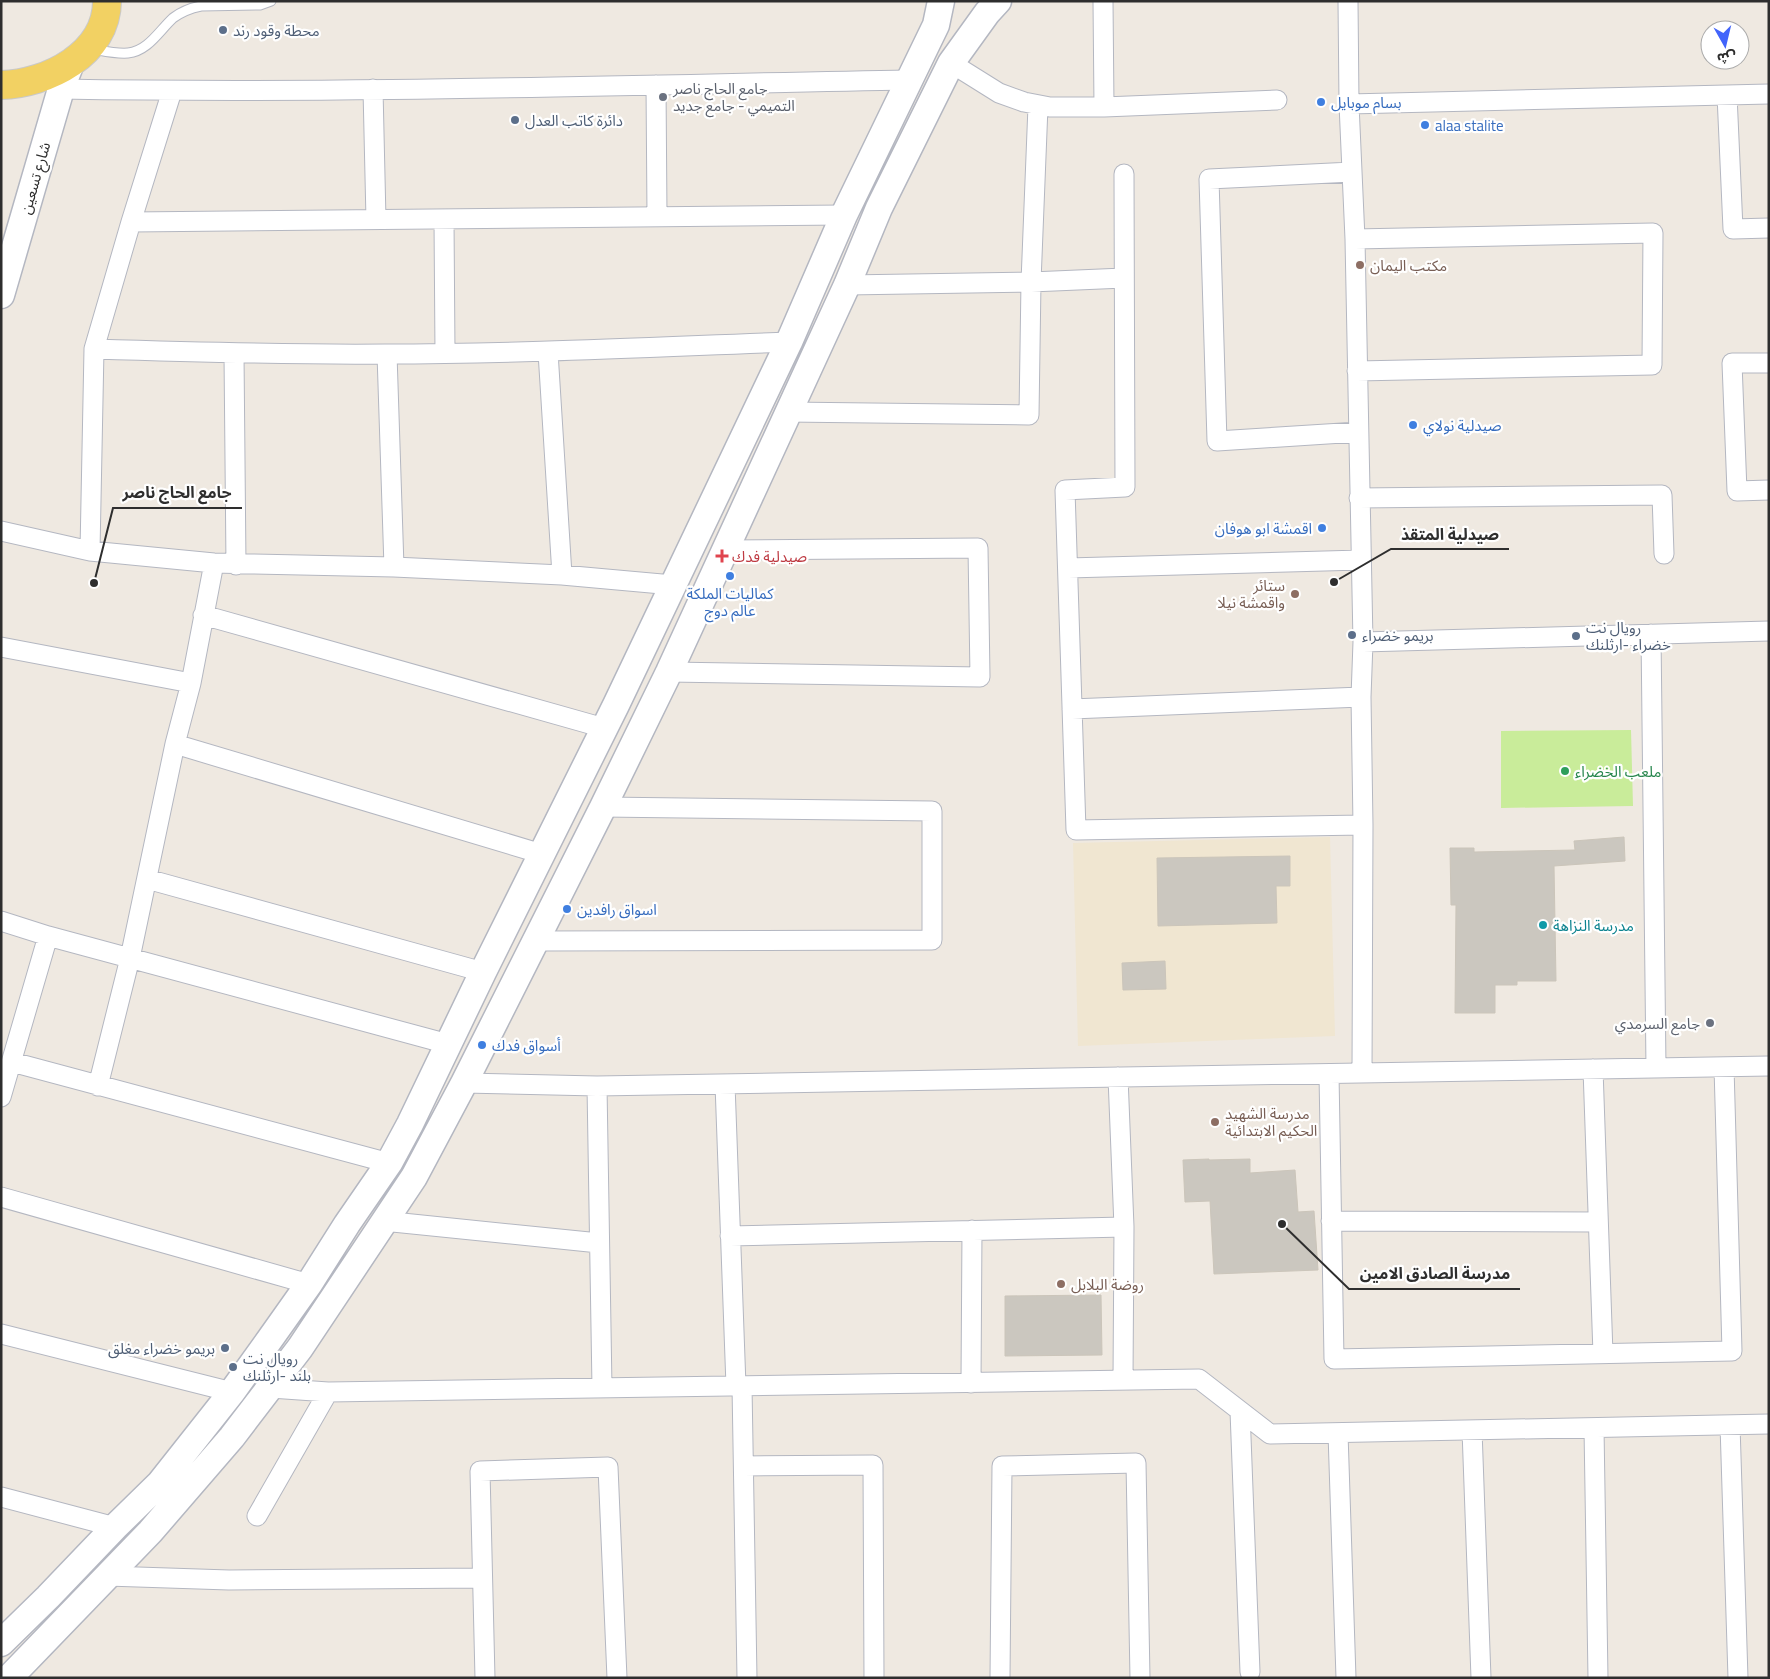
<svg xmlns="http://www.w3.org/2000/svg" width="1770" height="1679" viewBox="0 0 1770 1679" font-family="'Titillium Web','Noto Sans Arabic',sans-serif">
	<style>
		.education { fill: #f0e6d1 }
		.pitch { fill: #c9ec9a }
		.building { fill: #cbc7bf; stroke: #cbc5ba }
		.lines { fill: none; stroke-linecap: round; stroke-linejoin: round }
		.service-casing { stroke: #b4b7c1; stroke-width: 11 }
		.minor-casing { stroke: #b4b7c1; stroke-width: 21 }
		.secondary-casing { stroke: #b4b7c1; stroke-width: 29 }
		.primary-casing { stroke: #c9c9c9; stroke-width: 30 }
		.service { stroke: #fff; stroke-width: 9 }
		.minor { stroke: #fff; stroke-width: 19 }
		.secondary { stroke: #fff; stroke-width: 26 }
		.primary { stroke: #f2d163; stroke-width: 28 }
		.service-dot { fill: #5c6f8a; stroke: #fff; stroke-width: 2 }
		.worship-dot { fill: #6b7280; stroke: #fff; stroke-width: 2 }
		.shop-dot { fill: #3f7fe0; stroke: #fff; stroke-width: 2 }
		.education-dot { fill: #8d6e63; stroke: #fff; stroke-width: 2 }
		.health-dot { fill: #e0444e; stroke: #fff; stroke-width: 2 }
		.leisure-dot { fill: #2e9e5b; stroke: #fff; stroke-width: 2 }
		.culture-dot { fill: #0f9aa8; stroke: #fff; stroke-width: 2 }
		.labels { text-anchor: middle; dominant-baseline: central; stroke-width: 4.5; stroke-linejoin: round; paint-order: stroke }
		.service-label { font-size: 15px; fill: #4e5e75; stroke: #fff; text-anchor: start }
		.worship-label { font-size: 15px; fill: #5b616d; stroke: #fff; text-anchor: start }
		.shop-label { font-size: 15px; fill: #366cbe; stroke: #fff; text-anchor: start }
		.street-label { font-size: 15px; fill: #2e2e2e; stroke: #fff }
		.education-label { font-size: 15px; fill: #785e54; stroke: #fff; text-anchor: start }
		.health-label { font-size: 15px; fill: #be3a42; stroke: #fff; text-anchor: start }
		.leisure-label { font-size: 15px; fill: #27864d; stroke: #fff; text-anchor: start }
		.culture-label { font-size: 15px; fill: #0d838f; stroke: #fff; text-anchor: start }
		.leader { fill: none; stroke: #2e2e2e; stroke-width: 2 }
		.callout-dot { fill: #2e2e2e; stroke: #fff; stroke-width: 2 }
		.callout-label { font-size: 16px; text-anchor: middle; font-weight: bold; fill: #2e2e2e; stroke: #fff; stroke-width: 4.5; stroke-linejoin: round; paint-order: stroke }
	</style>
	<rect width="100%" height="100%" fill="#efe9e1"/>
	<!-- education -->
	<path class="education" d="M1330,837l5,199 -257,10 -5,-203z"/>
	<!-- pitch -->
	<path class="pitch" d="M1631,730l2,76 -132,2v-77z"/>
	<!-- building -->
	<path class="building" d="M1624,837l1,24 -71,5 2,115h-39v4h-22v28h-40l1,-108h-5l-1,-57h24v4l101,-2 -1,-9z
		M1290,856v30h-14l1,37 -119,3 -1,-68z
		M1165,961l1,28 -43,1 -1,-27z
		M1209,1159v1l41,-1v14l45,-3 3,42 16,-1 4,59 -104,4 -4,-73 -25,1 -2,-42z
		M1101,1295l1,60 -97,1v-60z"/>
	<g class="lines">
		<defs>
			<path id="service" d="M93,49c11,2 23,5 35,4 20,-2 31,-22 45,-35 8,-6 18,-10 28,-12l59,-1 11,-4"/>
			<path id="minor" d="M1103,1l1,106
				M1348,1l1,103 6,135 8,403 -2,55 2,128 -1,248
				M951,63l48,30 25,9 26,5h54l173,-7
				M656,85l1,131
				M61,89c283,5 566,-4 848,-9
				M373,89l3,131
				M1727,95l6,134 36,-1
				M1349,104l420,-10
				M1352,172l-143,7 8,262 141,-9
				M1124,174l1,313 -60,3 11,340 287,-5
				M444,219l1,134
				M131,222l713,-7
				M1355,239l298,-6 -1,132 -295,6
				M847,285l184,-3 93,-4
				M94,349c97,3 194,6 291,5 134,0 269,-7 404,-12
				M548,352l14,223
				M234,354l2,211
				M387,354l7,213
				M1769,363h-37l5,128 32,-1
				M787,412l242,3 2,-133 7,-176
				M1359,498l303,-3 2,59
				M1,531l89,20 124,12 180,4 168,8 111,10
				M90,551l4,-202 37,-127 41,-131
				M1068,568l293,-8
				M203,615l401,113
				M1651,634l5,434
				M1363,642l406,-11
				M1,647l190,36
				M669,672l311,5 -2,-129 -253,2
				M1072,709l289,-12
				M175,744l367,110
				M147,879l336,93
				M1,921l47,15 400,108
				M536,941l396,-1v-129l-329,-4
				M12,1062l377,101
				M1593,1069l10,285
				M1329,1074l5,285 398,-8 -8,-284
				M1118,1077l6,150 -1,153
				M464,1083l133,3 1172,-20
				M725,1084l11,302
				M98,1086l32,-128 45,-214 16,-61 23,-120
				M597,1086l5,302
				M1,1097l47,-161
				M1,1197l308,87
				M383,1221l216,22
				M1331,1221l267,1
				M730,1236l394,-9
				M1,1334l231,58
				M971,1383l1,-153
				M742,1386l5,292
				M271,1388l57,4 871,-13 71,55 499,-10
				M1240,1411l10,261
				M1730,1425l8,253
				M1594,1428l4,250
				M1472,1430l9,248
				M1338,1433l8,245
				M744,1466l129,-1 1,213
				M1,1497l114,30
				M257,1516l71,-124
				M107,1576l122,4 253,-2
				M485,1678l-5,-207 128,-4 9,211
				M1000,1678l2,-212 134,-3 4,215"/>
			<path id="secondary" d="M1,295l60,-206 10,-26
				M1,1643l47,-46 67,-70 45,-44 72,-91 38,-53 39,-55 38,-60 42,-61 21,-39 73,-152 133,-267 173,-363 55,-127 92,-190 5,-24
				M9,1678l141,-146 82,-95 68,-89 114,-171 50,-94 139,-276 66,-135 178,-387 32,-77 72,-145 36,-50 11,-12"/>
			<path id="primary" d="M1,85c46,-1 106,-31 106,-84"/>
		</defs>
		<!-- service casing -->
		<use href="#service" class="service-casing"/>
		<!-- minor casing -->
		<use href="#minor" class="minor-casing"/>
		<!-- secondary casing -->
		<use href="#secondary" class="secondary-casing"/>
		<!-- primary casing -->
		<use href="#primary" class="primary-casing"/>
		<!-- service -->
		<use href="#service" class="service"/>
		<!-- minor -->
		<use href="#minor" class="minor"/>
		<!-- secondary -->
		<use href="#secondary" class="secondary"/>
		<!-- primary -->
		<use href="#primary" class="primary"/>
	</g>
	<!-- markers -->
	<g class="service-dot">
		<circle cx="223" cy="30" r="5"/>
		<circle cx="515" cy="120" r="5"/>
		<circle cx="1352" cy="635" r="5"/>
		<circle cx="1576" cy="636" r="5"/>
		<circle cx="225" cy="1348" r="5"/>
		<circle cx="233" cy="1367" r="5"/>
	</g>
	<g class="worship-dot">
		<circle cx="663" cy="97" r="5"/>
		<circle cx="1710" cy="1023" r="5"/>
	</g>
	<g class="shop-dot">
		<circle cx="1321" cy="102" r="5"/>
		<circle cx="1425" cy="125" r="5"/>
		<circle cx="1413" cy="425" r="5"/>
		<circle cx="1322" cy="528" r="5"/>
		<circle cx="730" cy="576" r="5"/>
		<circle cx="567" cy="909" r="5"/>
		<circle cx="482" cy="1045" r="5"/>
	</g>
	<g class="education-dot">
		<circle cx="1360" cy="265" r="5"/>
		<circle cx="1295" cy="594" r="5"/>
		<circle cx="1215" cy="1122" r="5"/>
		<circle cx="1061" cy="1284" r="5"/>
	</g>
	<path class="health-dot" d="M719.5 548.5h5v5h5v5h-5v5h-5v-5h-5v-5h5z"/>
	<circle class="leisure-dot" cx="1565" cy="771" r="5"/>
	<circle class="culture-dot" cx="1543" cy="925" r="5"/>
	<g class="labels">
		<!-- service labels -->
		<g class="service-label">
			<text x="233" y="30">محطة وقود رند</text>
			<text x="525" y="120">دائرة كاتب العدل</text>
			<text x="1586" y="627">رويال نت<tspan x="1586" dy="17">خضراء -ارثلنك</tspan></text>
			<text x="1362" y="635">بريمو خضراء</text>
			<text x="215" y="1348" text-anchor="end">بريمو خضراء مغلق</text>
			<text x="243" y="1358">رويال نت<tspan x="243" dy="17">بلند -ارثلنك</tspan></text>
		</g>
		<!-- worship labels -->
		<g class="worship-label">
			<text x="673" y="88">جامع الحاج ناصر<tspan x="673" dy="17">التميمي - جامع جديد</tspan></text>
			<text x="1700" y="1023" text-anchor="end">جامع السرمدي</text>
		</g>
		<!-- shop labels -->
		<g class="shop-label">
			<text x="1331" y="102">بسام موبايل</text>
			<text x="1435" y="125">alaa stalite</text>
			<text x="1423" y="425">صيدلية نولاي</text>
			<text x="1312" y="528" text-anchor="end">اقمشة ابو هوفان</text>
			<text x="730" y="593" text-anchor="middle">كماليات الملكة<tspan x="730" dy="17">عالم دوج</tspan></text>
			<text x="577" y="909">اسواق رافدين</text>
			<text x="492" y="1045">أسواق فدك</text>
		</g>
		<!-- street labels -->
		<g class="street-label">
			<text transform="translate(35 178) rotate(-74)">شارع تسعين</text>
		</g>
		<!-- education labels -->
		<g class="education-label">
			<text x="1370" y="265">مكتب اليمان</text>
			<text x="1285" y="585" text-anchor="end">ستائر<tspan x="1285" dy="17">واقمشة نيلا</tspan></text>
			<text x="1225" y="1113">مدرسة الشهيد<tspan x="1225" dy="17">الحكيم الابتدائية</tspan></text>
			<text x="1071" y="1284">روضة البلابل</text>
		</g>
		<!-- health labels -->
		<g class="health-label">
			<text x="732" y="556">صيدلية فدك</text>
		</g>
		<!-- leisure labels -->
		<g class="leisure-label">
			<text x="1575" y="771">ملعب الخضراء</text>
		</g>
		<!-- culture labels -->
		<g class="culture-label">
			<text x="1553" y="925">مدرسة النزاهة</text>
		</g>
	</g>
	<!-- callouts -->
	<path class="leader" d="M94 583L113 508H242M1334 582L1391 549H1509M1282 1224L1349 1289H1520"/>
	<g class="callout-dot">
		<circle cx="94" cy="583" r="5"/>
		<circle cx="1334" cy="582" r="5"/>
		<circle cx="1282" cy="1224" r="5"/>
	</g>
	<g class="callout-label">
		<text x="177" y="498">جامع الحاج ناصر</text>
		<text x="1450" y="540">صيدلية المتقذ</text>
		<text x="1435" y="1279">مدرسة الصادق الامين</text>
	</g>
	<!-- border -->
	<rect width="1770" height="1679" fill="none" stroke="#2e2e2e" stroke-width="5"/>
	<!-- north arrow -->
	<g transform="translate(1725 45) rotate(172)"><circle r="24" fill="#ffffff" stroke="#ababab"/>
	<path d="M0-4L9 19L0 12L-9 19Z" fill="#4264fb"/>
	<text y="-8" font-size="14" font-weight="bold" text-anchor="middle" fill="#2e2e2e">ش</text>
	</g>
</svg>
